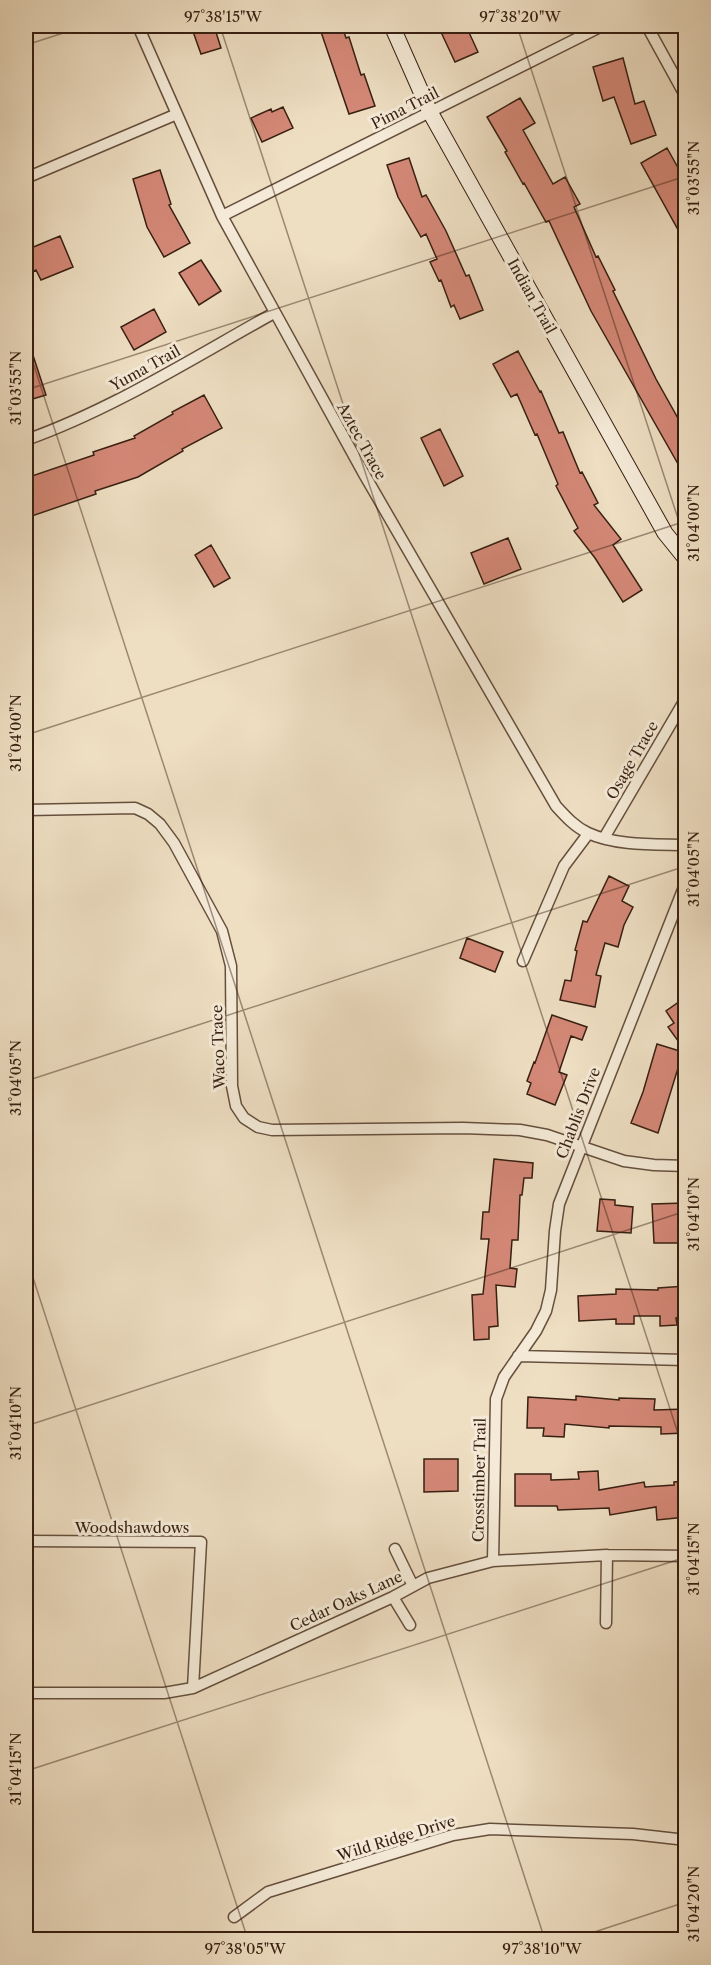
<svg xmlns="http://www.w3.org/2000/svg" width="711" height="1965" viewBox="0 0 711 1965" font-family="'Libre Caslon Text',serif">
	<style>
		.building { fill: #d48877; stroke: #371f11; stroke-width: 1.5 }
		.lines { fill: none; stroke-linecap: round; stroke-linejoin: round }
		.street-casing { stroke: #654f3d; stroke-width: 13 }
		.secondary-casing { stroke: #371f11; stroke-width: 17 }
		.street { stroke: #f4ead7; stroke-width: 10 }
		.secondary { stroke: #f4ead7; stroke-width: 15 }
		.ticks { fill: none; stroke: #371f11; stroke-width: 1.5; stroke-opacity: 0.45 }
		.labels { text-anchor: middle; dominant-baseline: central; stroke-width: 6; stroke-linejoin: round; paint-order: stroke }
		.street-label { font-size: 15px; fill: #371f11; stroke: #f4ead7 }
		.neatline { fill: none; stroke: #371f11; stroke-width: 2 }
		.ticks-label { font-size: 15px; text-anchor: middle; fill: #371f11 }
	</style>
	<rect width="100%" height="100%" fill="#eedec2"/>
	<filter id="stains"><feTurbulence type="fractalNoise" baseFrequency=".00333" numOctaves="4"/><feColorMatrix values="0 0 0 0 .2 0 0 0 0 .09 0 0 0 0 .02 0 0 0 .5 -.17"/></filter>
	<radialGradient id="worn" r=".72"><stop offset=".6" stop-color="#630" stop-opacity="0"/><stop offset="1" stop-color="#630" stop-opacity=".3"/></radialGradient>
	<!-- building -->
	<path class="building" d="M191,26h23l7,22 -20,6z
		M319,26h23l4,12 3,-1 12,38 3,-1 11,32 -26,8z
		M450,26h16l12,26 -23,10 -15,-32z
		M623,58l12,46 9,-3 12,34 -25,9 -17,-47 -11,4 -10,-34z
		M520,98l15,25 -12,7 30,54 12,-7 15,27 -6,3 22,50 2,-1 17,34 -2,1 43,88 23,41 2,-1 5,7v52l-95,-167 -42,-90 -3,1 -22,-39 -1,1 -18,-32 2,-1 -20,-34z
		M283,107l10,21 -31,14 -11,-24 20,-9 1,3z
		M667,148l19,34v62l-45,-81z
		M409,158l13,39 4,-2 20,36 20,45 3,-1 14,35 -23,9 -6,-14 -3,2 -10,-27 -2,1 -9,-19 7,-3 -11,-25 -5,3 -23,-40 -11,-32z
		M160,170l11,34 -2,1 21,38 -26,14 -17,-30 -14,-48z
		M60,236l13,31 -32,13 -5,-10 -6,3 -4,-11v-12z
		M201,260l20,31 -22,14 -20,-32z
		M154,309l12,23 -32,18 -13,-23z
		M28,340l18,55 -20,6v-60z
		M518,351l22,41 1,-1 18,42 4,-1 17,41 2,-1 16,31 -4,2 27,34 -8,6 29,45 -19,12 -28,-44 -21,-27 4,-3 -22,-42 2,-2 -21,-50 -2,1 -18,-41 -6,3 -18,-33z
		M204,395l18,33 -40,21 1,2 -45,26 -43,14 1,3 -70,24v-40l68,-23 -1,-3 42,-14 -1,-2 39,-22 -1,-2z
		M440,429l23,47 -19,10 -23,-48z
		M508,538l13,31 -37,15 -13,-31z
		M211,545l19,33 -16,9 -19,-32z
		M609,876l20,10 -7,15 11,6 -9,18 -6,22 -13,-4 -9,32 5,1 -6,31 -35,-7 5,-20 6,1 6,-30 -2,-1 8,-29 4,1z
		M467,938l36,14 -8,20 -35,-14z
		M686,997v55l-18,-25 6,-4 -8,-12z
		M552,1015l35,12 -5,13 -11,-4 -12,36 8,3 -12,30 -28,-11 4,-11 -4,-2 7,-19 1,1z
		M657,1044l26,8 -25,81 -27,-10 12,-31z
		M494,1159l39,4 -1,15h-8l-2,17h-2l-2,45h-6l-2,28 7,1 -2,18 -19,-2 2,41 -9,1v12l-15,1 -2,-45 11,-1 6,-55h-8l2,-27h6z
		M600,1199l15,1v5l18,2 -2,26 -34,-2z
		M685,1203l1,40h-32l-2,-39z
		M686,1286v31l-10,1 1,7 -17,1v-10h-26v8h-18v-5l-37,2 -1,-25 38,-2v-5l42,1v-2z
		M576,1396l43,4v-2l36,1 -1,11 32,-1v24l-25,1v-7l-52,-1v2l-44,-4 -1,13 -21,-1 1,-8h-17l1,-31 48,3z
		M424,1459h34v32l-34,1z
		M598,1471l1,19 45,-8 1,5 29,-2v-3l12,-1v36l-29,3 -1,-13 -46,8 -1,-7 -51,2 -1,-4h-42v-32h36v6l28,-1 -1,-7z"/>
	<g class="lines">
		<defs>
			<path id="street" d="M138,26l84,190 142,258 192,332c10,11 19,21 32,27 28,13 68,11 98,12
				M647,26l39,71
				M26,178l151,-64
				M222,216l380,-190
				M26,440c87,-31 167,-82 248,-127
				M26,810l109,-2 13,6 12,10 14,19 48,88 9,35 1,120 4,20 8,12 14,9 14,3 191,-2 57,2 27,5 77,26 30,4 32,1
				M604,838l82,-140
				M523,961l41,-95 24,-32
				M518,1356l168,4
				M26,1541l175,1 -8,146
				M395,1549l18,37
				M493,1561l3,-162 8,-22 32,-46 10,-20 5,-21 4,-59 4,-27 127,-322
				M393,1597l17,28
				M606,1623l1,-68
				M26,1693h138l29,-5 200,-91 35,-19 65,-17 114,-6 79,1
				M234,1917l34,-25 185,-57 37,-6 143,5 53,6"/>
			<path id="secondary" d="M392,26l38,86 235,421 21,26"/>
		</defs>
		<!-- street casing -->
		<use href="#street" class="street-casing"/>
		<!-- secondary casing -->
		<use href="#secondary" class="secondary-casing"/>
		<!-- street -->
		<use href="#street" class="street"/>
		<!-- secondary -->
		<use href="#secondary" class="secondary"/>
	</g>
	<!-- ticks -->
	<path class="ticks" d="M220,26l466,1432M517,26l169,517M26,45l59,-19M26,341l519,1599M26,390l660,-214M26,735l660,-214M26,1081l660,-215M26,1256l222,684M26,1426l660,-215M26,1771l660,-214M570,1940l116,-38"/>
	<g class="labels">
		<!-- street labels -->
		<g class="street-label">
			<text transform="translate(405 108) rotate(-27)">Pima Trail</text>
			<text transform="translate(532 296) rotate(61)">Indian Trail</text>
			<text transform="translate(145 368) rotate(-29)">Yuma Trail</text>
			<text transform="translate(362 441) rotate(61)">Aztec Trace</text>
			<text transform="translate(632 760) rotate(-60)">Osage Trace</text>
			<text transform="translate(218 1047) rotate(-92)">Waco Trace</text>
			<text transform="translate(578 1113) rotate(-69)">Chablis Drive</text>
			<text transform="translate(479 1480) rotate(-89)">Crosstimber Trail</text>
			<text x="132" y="1527">Woodshawdows</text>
			<text transform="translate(346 1601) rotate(-25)">Cedar Oaks Lane</text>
			<text transform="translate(396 1838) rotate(-17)">Wild Ridge Drive</text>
		</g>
	</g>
	<!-- margin -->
	<rect width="711" height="1965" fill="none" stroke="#eedec2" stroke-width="66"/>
	<rect x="33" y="33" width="645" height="1899" class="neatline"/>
	<g class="ticks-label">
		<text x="223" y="22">97°38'15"W</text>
		<text x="520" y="22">97°38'20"W</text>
		<text transform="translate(694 178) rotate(-90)" y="5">31°03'55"N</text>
		<text transform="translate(16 388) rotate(-90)" y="5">31°03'55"N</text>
		<text transform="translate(694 523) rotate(-90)" y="5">31°04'00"N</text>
		<text transform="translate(16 733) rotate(-90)" y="5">31°04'00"N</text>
		<text transform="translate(694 869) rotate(-90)" y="5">31°04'05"N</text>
		<text transform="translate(16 1078) rotate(-90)" y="5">31°04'05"N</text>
		<text transform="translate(694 1214) rotate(-90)" y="5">31°04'10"N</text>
		<text transform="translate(16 1423) rotate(-90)" y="5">31°04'10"N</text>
		<text transform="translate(694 1559) rotate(-90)" y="5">31°04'15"N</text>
		<text transform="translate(16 1769) rotate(-90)" y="5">31°04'15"N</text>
		<text transform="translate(694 1904) rotate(-90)" y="5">31°04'20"N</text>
		<text x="245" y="1954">97°38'05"W</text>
		<text x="542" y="1954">97°38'10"W</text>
	</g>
	<rect width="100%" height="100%" filter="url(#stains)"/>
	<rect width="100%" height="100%" fill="url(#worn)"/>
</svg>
